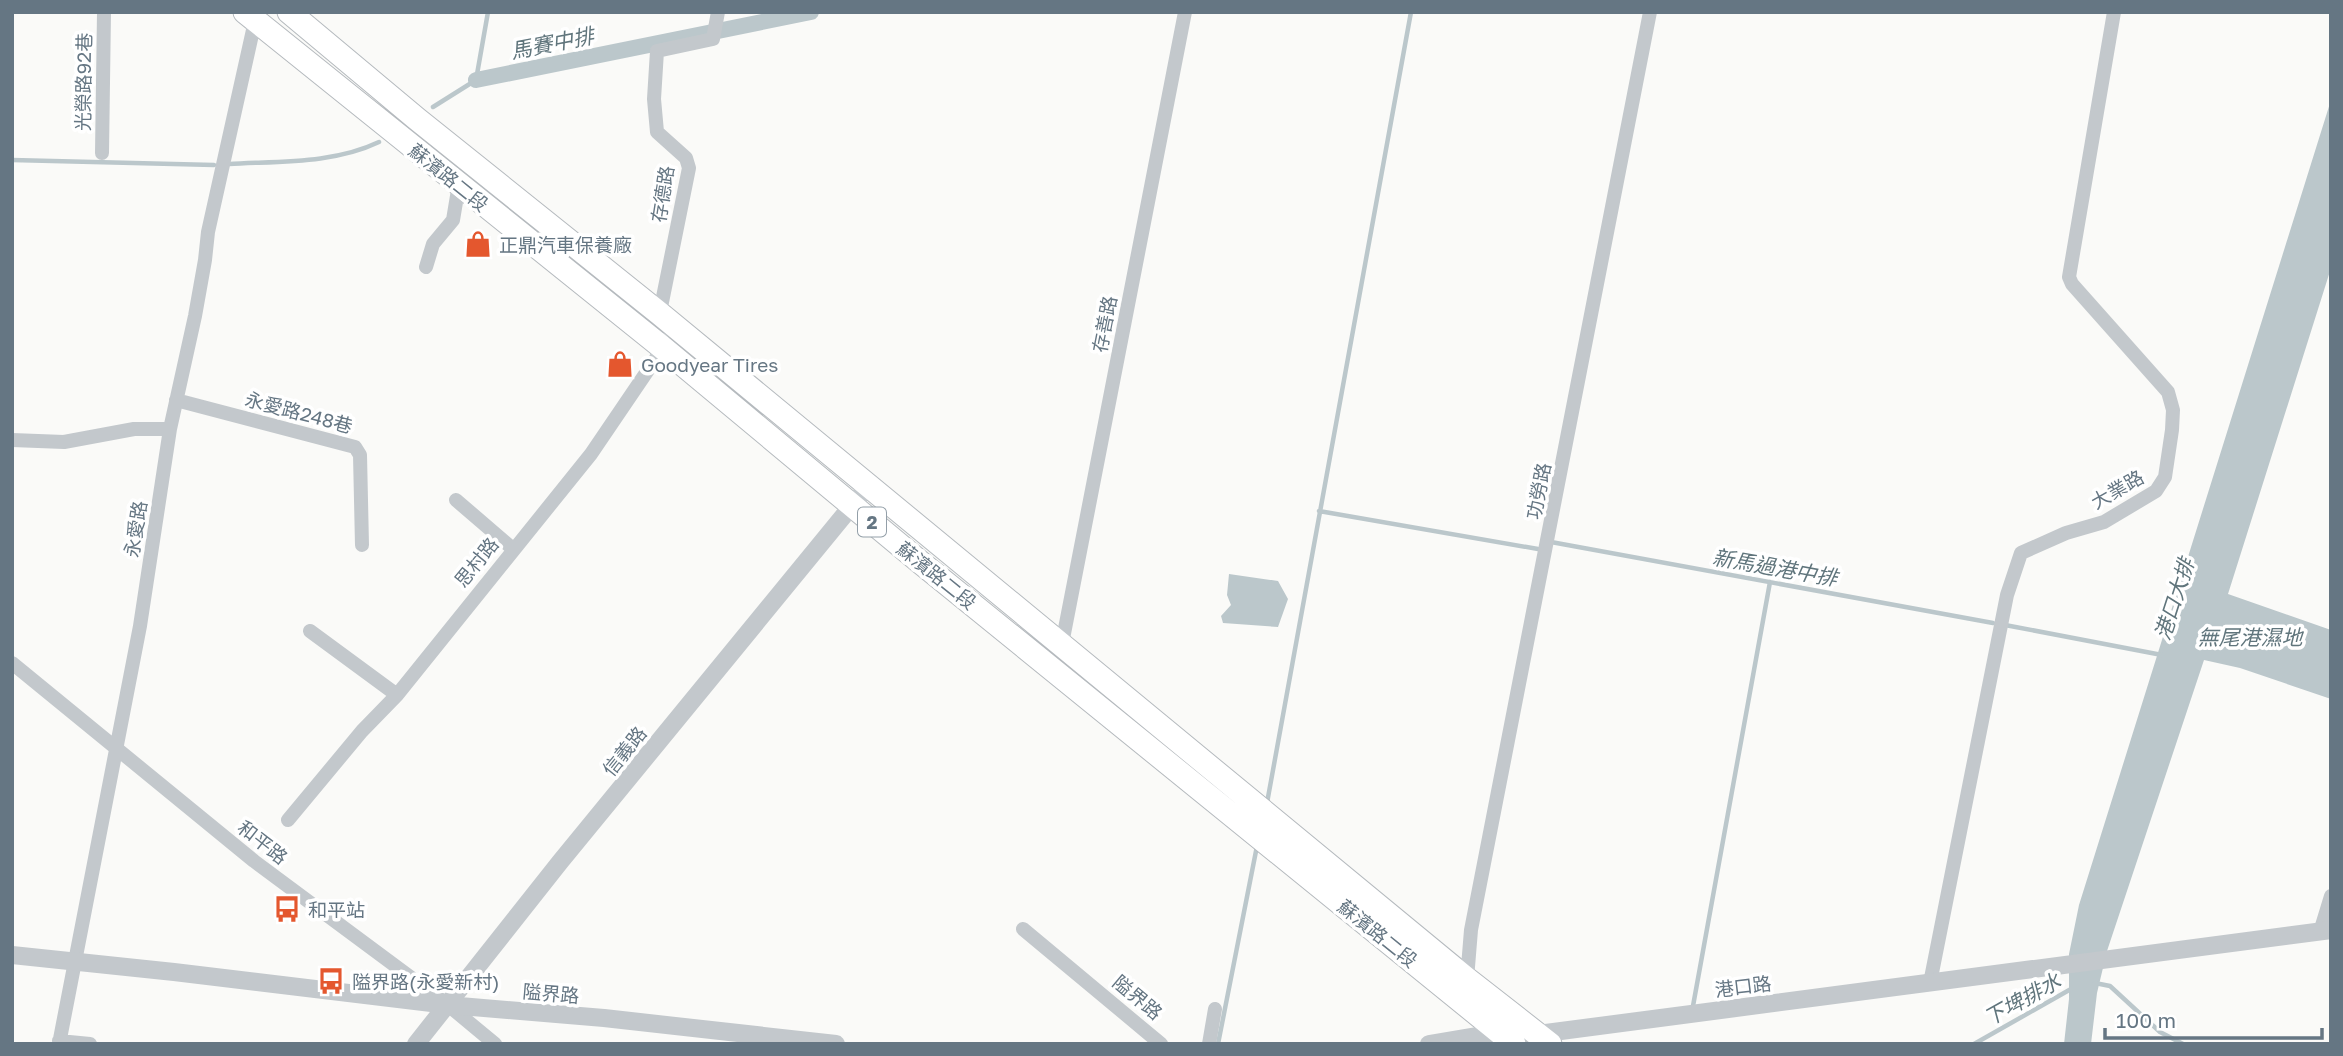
<svg xmlns="http://www.w3.org/2000/svg" width="2343" height="1056" viewBox="0 0 2343 1056" font-family="'Golos Text','Noto Sans TC',sans-serif">
	<style>
		.water { fill: #bbc7cb }
		.lines { fill: none; stroke-linecap: round; stroke-linejoin: round }
		.stream { stroke: #bbc7cb; stroke-width: 4.5 }
		.canal { stroke: #bbc7cb; stroke-width: 16 }
		.primary-casing { stroke: #b5babe; stroke-width: 25 }
		.minor { stroke: #c3c8cc; stroke-width: 14 }
		.tertiary { stroke: #c3c8cc; stroke-width: 18 }
		.primary { stroke: #fff; stroke-width: 23 }
		.labels { text-anchor: middle; dominant-baseline: central; stroke-width: 7; stroke-linejoin: round; paint-order: stroke }
		.shield { fill: #fff; stroke: #939fa8; stroke-width: 2 }
		.shield-label { font-size: 18px; font-weight: bold; fill: #657683 }
		.street-label { font-size: 19px; fill: #657683; stroke: #fff }
		.poi-label { font-size: 19px; fill: #657683; stroke: #fff; text-anchor: start }
		.water-label { font-size: 21px; font-style: italic; fill: #60757c; stroke: #fff }
	</style>
	<rect width="100%" height="100%" fill="#fafaf8"/>
	<!-- water -->
	<path class="water" d="M2331,100v168l-103,326 103,36v69l-91,-31 -36,-8 -97,291 -10,42 -6,51h-27l5,-45v-45l10,-49z
		M1229,574l49,7 10,18 -10,28 -55,-4 -2,-7 10,-11 -4,-10z"/>
	<g class="lines">
		<!-- stream -->
		<path class="stream" d="M433,107l43,-27 12,-68
			M12,160l202,5
			M229,164c50,-3 104,0 150,-22
			M1319,511l219,38
			M1551,542l442,81
			M2005,625l157,30
			M1267,803l144,-791
			M2095,983l15,3 50,46 23,12
			M1693,1006l77,-424
			M1218,1044l39,-198
			M1974,1044l97,-55"/>
		<!-- canal -->
		<path class="canal" d="M476,80l335,-68"/>
		<defs>
			<path id="primary" d="M245,12l418,336 257,214 594,482
				M289,12l128,107 242,194 808,666 83,65"/>
		</defs>
		<!-- primary casing -->
		<use href="#primary" class="primary-casing"/>
		<!-- minor -->
		<path class="minor" d="M102,153l2,-141
			M426,267l7,-23 20,-24 6,-36
			M659,317l30,-149 -3,-10 -29,-26 -3,-33 3,-48 56,-12 5,-27
			M176,400l179,47 5,8 2,90
			M12,440l52,2 70,-13h36
			M456,500l57,49
			M310,631l87,64
			M1062,644l123,-632
			M12,663l242,198 194,144 47,39
			M288,820l74,-89 35,-36 194,-241 72,-106 -1,-8
			M1023,929l138,115
			M2320,932l11,-36
			M1467,979l4,-49 179,-918
			M1930,983l77,-388 14,-42 45,-20 38,-11 52,-31 9,-14 7,-47 1,-20 -5,-18 -96,-108 -3,-7 45,-265
			M59,1041l31,3
			M59,1044l81,-418 30,-197 25,-113 10,-56 3,-28 47,-211
			M1209,1044l6,-35"/>
		<!-- tertiary -->
		<path class="tertiary" d="M12,955l162,17 274,33 156,13 232,26
			M416,1044l144,-182 299,-365
			M1429,1044l71,-12 38,2 793,-104"/>
		<!-- primary -->
		<use href="#primary" class="primary"/>
	</g>
	<!-- icons -->
	<defs>
		<symbol id="shop-bare" viewBox="-9 -9 18 18"><path d="M-5-2.5h2.3a2.7 3.5 0 0 1 5.4 0H5L5.5 6h-11ZM-1.5-2.5h3a1.5 2.3 0 0 0-3 0Z" fill="#e4572e" stroke="#fff" stroke-width="2.5" paint-order="stroke"/></symbol>
		<symbol id="bus-bare" viewBox="-9 -9 18 18"><path d="M-5-6H5V4H4V6H2V4H-2V6H-4V4H-5ZM-3.5-4V0h7V-4ZM-3.5 1.2v1.5H-2V1.2ZM2 1.2v1.5H3.5V1.2Z" fill="#e4572e" stroke="#fff" stroke-width="2.5" paint-order="stroke"/></symbol>
	</defs>
	<g fill-rule="evenodd">
		<use href="#shop-bare" x="459" y="225" width="38" height="38"/>
		<use href="#shop-bare" x="601" y="345" width="38" height="38"/>
		<use href="#bus-bare" x="268" y="890" width="38" height="38"/>
		<use href="#bus-bare" x="312" y="962" width="38" height="38"/>
	</g>
	<g class="labels">
		<!-- shield labels -->
		<rect class="shield" x="858" y="507.5" width="28" height="29" rx="5"/>
		<g class="shield-label">
			<text x="872" y="522">2</text>
		</g>
		<!-- street labels -->
		<g class="street-label">
			<text transform="translate(83 82) rotate(-89)">光榮路92巷</text>
			<text transform="translate(449 177) rotate(39)">蘇濱路二段</text>
			<text transform="translate(662 194) rotate(-81)">存德路</text>
			<text transform="translate(1104 324) rotate(-79)">存善路</text>
			<text transform="translate(299 412) rotate(15)">永愛路248巷</text>
			<text transform="translate(2117 489) rotate(-30)">大業路</text>
			<text transform="translate(1538 491) rotate(-79)">功勞路</text>
			<text transform="translate(135 529) rotate(-81)">永愛路</text>
			<text transform="translate(476 562) rotate(-51)">思村路</text>
			<text transform="translate(937 575) rotate(39)">蘇濱路二段</text>
			<text transform="translate(624 751) rotate(-51)">信義路</text>
			<text transform="translate(263 842) rotate(38)">和平路</text>
			<text transform="translate(1378 933) rotate(39)">蘇濱路二段</text>
			<text transform="translate(1743 986) rotate(-7)">港口路</text>
			<text transform="translate(551 993) rotate(5)">隘界路</text>
			<text transform="translate(1138 997) rotate(40)">隘界路</text>
		</g>
		<!-- poi labels -->
		<g class="poi-label">
			<text x="499" y="244">正鼎汽車保養廠</text>
			<text x="641" y="364">Goodyear Tires</text>
			<text x="308" y="909">和平站</text>
			<text x="352" y="981">隘界路(永愛新村)</text>
		</g>
		<!-- water labels -->
		<g class="water-label">
			<text transform="translate(552 43) rotate(-11)">馬賽中排</text>
			<text transform="translate(1775 567) rotate(10)">新馬過港中排</text>
			<text transform="translate(2174 599) rotate(-72)">港口大排</text>
			<text x="2250" y="637">無尾港濕地</text>
			<text transform="translate(2022 999) rotate(-29)">下埤排水</text>
		</g>
	</g>
	<!-- border -->
	<rect width="2343" height="1056" fill="none" stroke="#657683" stroke-width="28"/>
	<!-- scale -->
	<path d="M2105 1028v10h217v-10" fill="none" stroke="#657683" stroke-width="3.5"/>
	<text x="2116" y="1028" font-size="21" fill="#657683" stroke="#ffffff" stroke-width="5" paint-order="stroke">100 m</text>
</svg>
